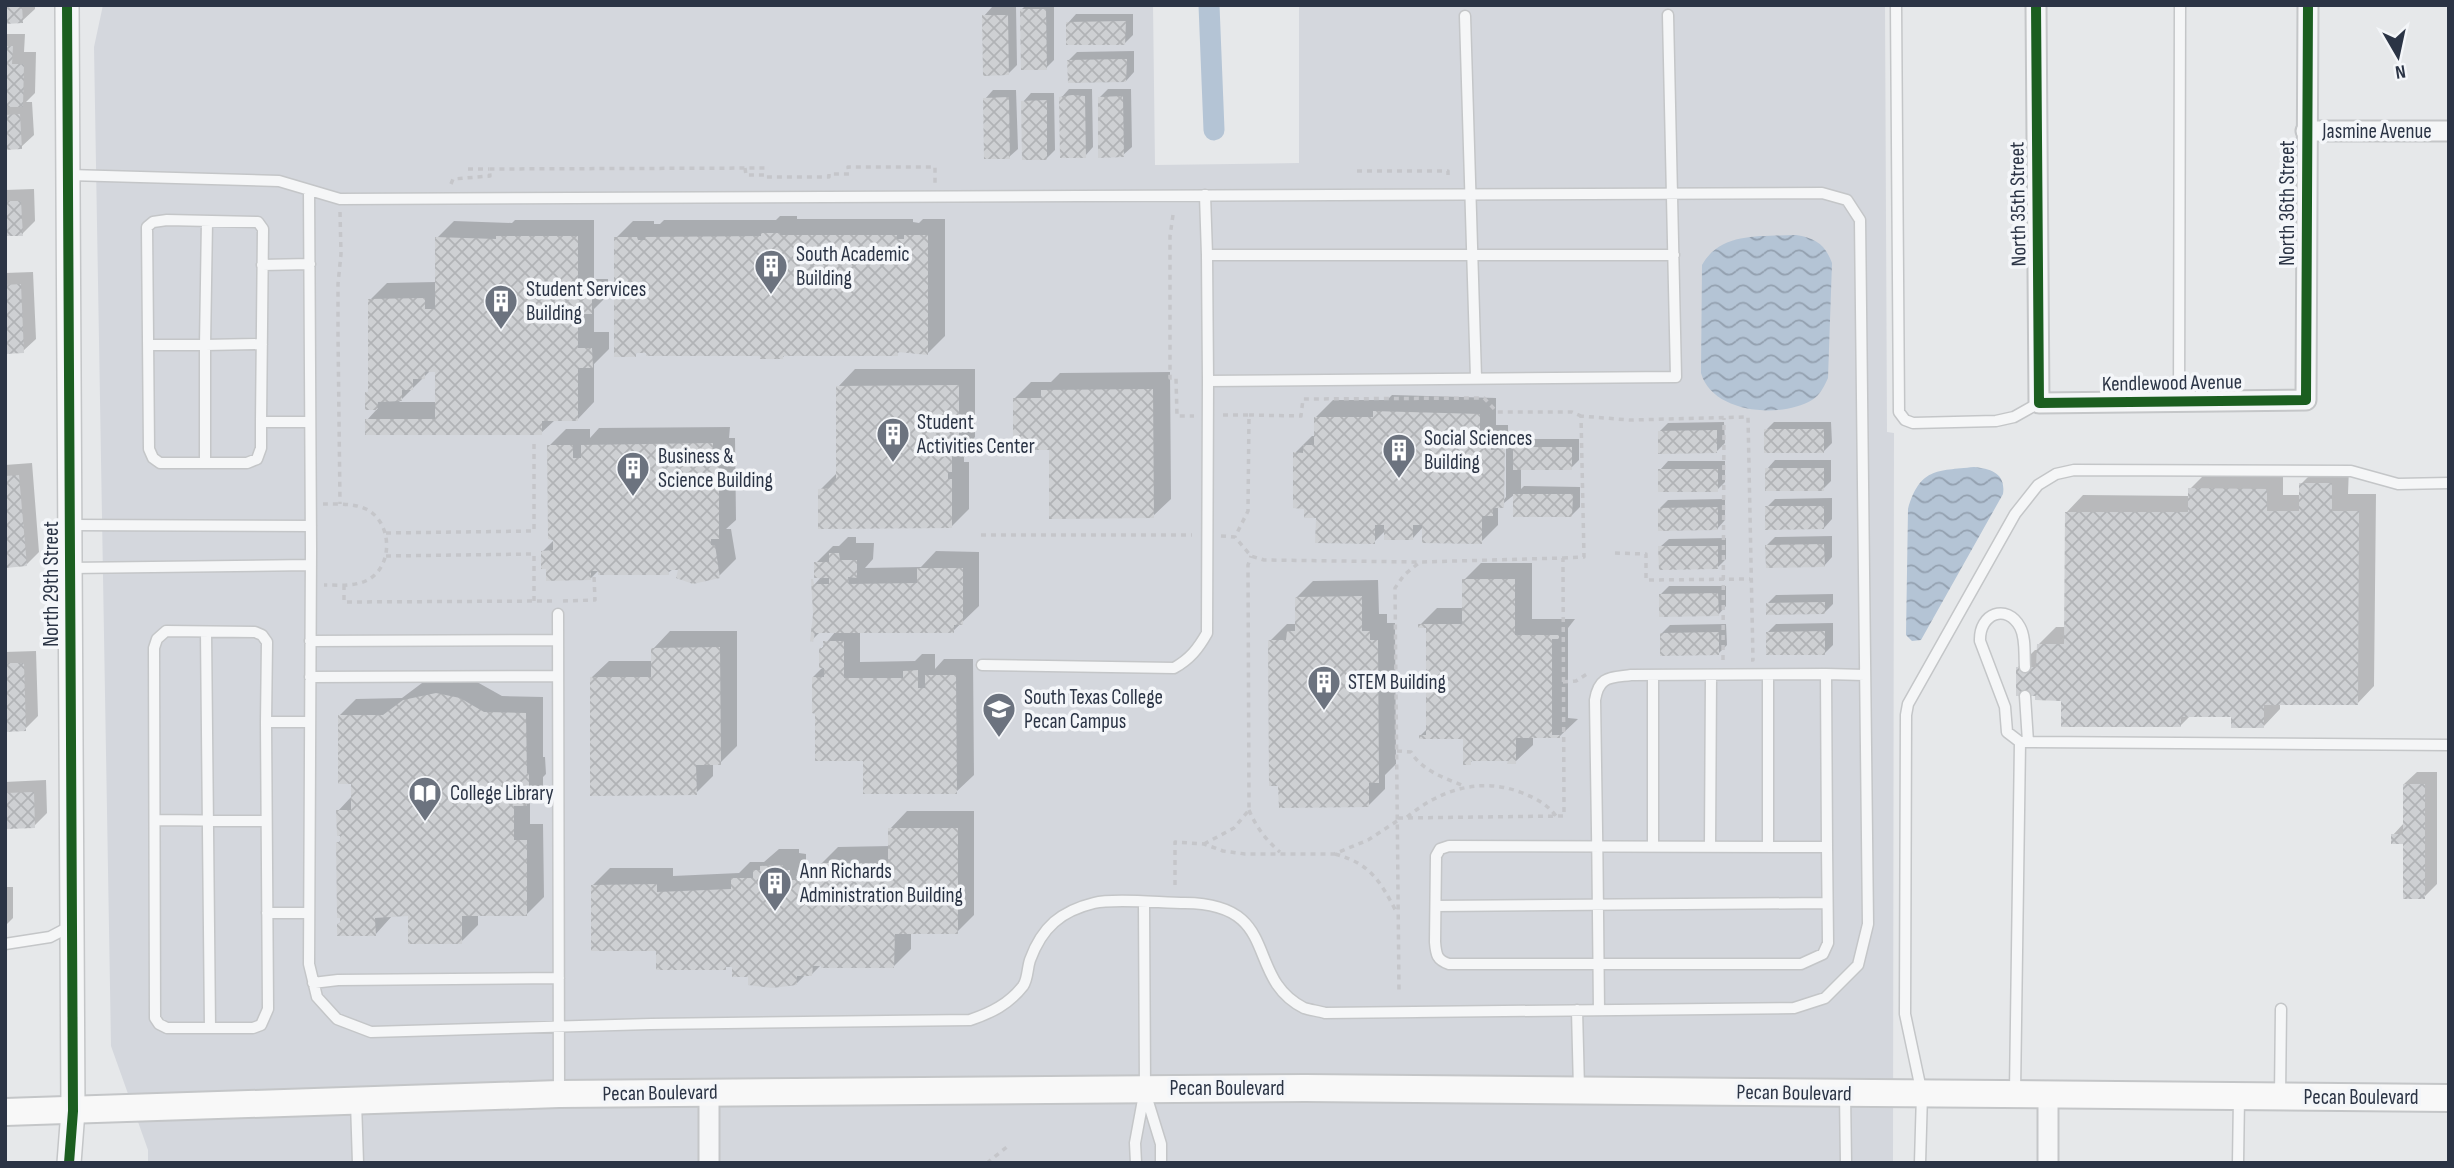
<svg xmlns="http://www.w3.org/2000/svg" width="2454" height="1168" viewBox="0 0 2454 1168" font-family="'Sofia Sans Condensed',sans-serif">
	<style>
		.built { fill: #d4d7dd }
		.water { fill: url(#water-waves) }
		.shadow { fill: #0003; fill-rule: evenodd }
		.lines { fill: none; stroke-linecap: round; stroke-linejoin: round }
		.canal { stroke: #b4c4d5; stroke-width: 21 }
		.building { fill: url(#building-cross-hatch) }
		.service-casing { stroke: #c4c6c8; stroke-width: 13 }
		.minor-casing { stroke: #c4c6c8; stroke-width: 23 }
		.tertiary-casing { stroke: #c4c6c8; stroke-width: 26 }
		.secondary-casing { stroke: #c4c6c8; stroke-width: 30 }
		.path { stroke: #c5c6ca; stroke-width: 3.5; stroke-dasharray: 5 5; stroke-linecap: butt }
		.service { stroke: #f5f6f7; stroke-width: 10 }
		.minor { stroke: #f5f6f7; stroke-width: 19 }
		.tertiary { stroke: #f5f6f7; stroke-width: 23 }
		.secondary { stroke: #f8f8f8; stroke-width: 26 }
		.cycleway-casing { stroke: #f4f6f9; stroke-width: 15 }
		.cycleway { stroke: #1b5e20; stroke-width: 10 }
		.labels { text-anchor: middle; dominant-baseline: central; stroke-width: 7; stroke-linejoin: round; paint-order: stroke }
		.street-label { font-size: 21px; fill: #2b3445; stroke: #f4f6f9 }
		.poi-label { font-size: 21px; fill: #2b3445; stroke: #f4f6f9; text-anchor: start }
	</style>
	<defs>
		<pattern id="water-waves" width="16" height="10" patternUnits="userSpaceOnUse" patternTransform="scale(1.75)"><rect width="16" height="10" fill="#b4c4d5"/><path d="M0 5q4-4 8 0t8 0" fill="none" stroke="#93a0af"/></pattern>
		<pattern id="building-cross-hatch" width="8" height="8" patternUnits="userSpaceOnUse" patternTransform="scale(1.75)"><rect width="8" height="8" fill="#ced0d3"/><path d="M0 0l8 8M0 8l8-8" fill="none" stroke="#b1b3b6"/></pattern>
	</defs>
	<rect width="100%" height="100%" fill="#e6e8ea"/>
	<!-- built -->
	<path class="built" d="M103,5h1050l2,160 144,-2v-158h586l2,427 7,1 -1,730h-1745v-13l-37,-104 -17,-999z"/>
	<!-- water -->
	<path class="water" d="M1796,235c19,3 29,9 36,28l-4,115c-4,9 -8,17 -16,22 -32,19 -100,13 -111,-27l1,-108c19,-34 60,-28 94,-30z
		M1974,467c17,2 32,6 29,27l-82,146 -9,1 -6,-6 2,-126c12,-41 28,-38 66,-42z"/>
	<!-- shadow -->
	<path class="shadow" d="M5,5h30v4l-13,12z
		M1026,5h28v55l-8,8 -25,-58z
		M992,7h24l1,58 -9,9 -24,-58z
		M1076,14h57v21l-8,8 -57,-20z
		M5,34h20l-1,18h12l-1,41 -9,9h6l2,33 -13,12 -16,1z
		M1134,51v21l-8,9 -57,-21 8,-8z
		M1069,89h23l1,58 -8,9 -24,-58z
		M1108,89h23l1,58 -9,8 -24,-57z
		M993,90h23l2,59 -9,8 -24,-58z
		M1031,93h23l1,57 -8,8 -24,-56z
		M34,189l1,32 -13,13h-17v-44z
		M780,216h17v3h116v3l6,1 4,-4h22v117l-17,17 -27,-3 -4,4h-111l-3,3 -22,-3 -114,-3h-9l-3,4 -19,-117 17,-17h21v3h6l4,-4h112z
		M515,220h79v59h14v16l-14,14v23h15v17l-15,15v38l-17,18h-22l-14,13 -174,-13 11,-12 -11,1v-16l3,-4v-89l17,-17 49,-1 1,-44 17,-17 58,2zM431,370h6v32h-38z
		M33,272l3,67 -13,12 -18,1v-79z
		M855,369h120v68l-6,6v10l-5,4v5h5v47l-17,17 -132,-36 18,-18v-85z
		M1170,372l1,127 -18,17 -139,-117 17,-17h20l9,-9z
		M1392,395l104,3v27h12v8h13v6h58v21l-8,8h-50v21l3,-3 56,1v20l-8,8 -57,-21 -17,14v17l-17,17 -58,-15 -10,11 -27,-8 -12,12 -57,-26 -22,-63 17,-17h4v-19l17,-17h54zM1503,441h3v56l-3,4z
		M1724,422l1,21 -9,9 -56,-21 8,-8z
		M1774,422h57l1,21 -9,9 -57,-22z
		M730,427l-1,11h6l1,82 -10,9h5l5,30 -17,17 -39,-8 -7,1 -5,4 -68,-4 -9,9 -48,-27 13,-13 -7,-92 17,-17h24v9l9,-10z
		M1775,460h56v21l-8,8 -56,-20z
		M1668,461h57v21l-8,8 -57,-20z
		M32,463l7,89 -13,13 -21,1v-101z
		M2318,467h31l-1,27h28l-2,192 -17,18 -77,-1v6l-17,18 -31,-12h-41l-10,10 -118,-26 -45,-32 17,-17h3v-5l18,-18h10v-114l17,-18 107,1v-7l17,-17h76v23h18v-11z
		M1832,498v21l-8,9 -57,-21 8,-8z
		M1725,499v21l-8,9 -57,-21 8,-8z
		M1832,536v21l-8,9 -57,-21 8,-8z
		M848,537h8v6h18l-1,16 -8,9 56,-1 15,-16 43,1v54l-26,25h-93v31l55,-1 7,-7h13v15l9,-10h29l1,116 -18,17 -143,-115 11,-11 -3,-17 15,-18h-15l-8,8 1,-54 8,-9 -6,-13 17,-17h6z
		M1726,538v21l-8,8 -58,-20 9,-8z
		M1481,563h51v56h43l-7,9v90l10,1 -18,17h-27v9l-18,17 -6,-3h-35l-4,4 -6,-26 -44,-1 8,-8v-102l-8,-1 17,-17h27v-28z
		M1378,580l1,34h8v9h8l1,141 -11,11v14l-17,17 -98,-165 17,-17h10l-1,-26 17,-17z
		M1669,586h57v20l-8,9 -57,-21z
		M1833,594v10l-9,9 -56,-10 8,-8z
		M1833,623v22l-8,8 -57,-21 8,-8z
		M1726,624l1,21 -8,8 -58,-19 9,-9z
		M670,631h67v115l-17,17h-7v13l-17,17 -105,-115 18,-17h44v-12z
		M36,651l2,65 -13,13 -20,1v-78z
		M454,677l23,5 25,14 41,1v60h2l1,17 -3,3v10l-13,13v24h13l1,73 -17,17h-49v11l-17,17 -51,-28 -18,2 -17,19 -37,-11 4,-3 -4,-78 4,-4 -4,-28 14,-15v-13l-13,-67 17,-17 46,-1 20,-15z
		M2417,772h20v112l-13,13 -20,-55 -11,-7 11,-12v-39z
		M46,780l1,33 -13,13 -29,2v-46z
		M907,811h67v104l-17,17h-46v17l-17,17 -72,-2 -10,10h-6l-9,9 -47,-8 -16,-10 -77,-16 -64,-64 17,-17h63v8l66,-3 11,-11h14l15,-13h20v4l7,1v10h15l17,-17 52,-1v-17z
		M5,887h8v31l-8,8z"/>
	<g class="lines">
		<!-- canal -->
		<path class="canal" d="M1209,5l5,125"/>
	</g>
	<!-- building -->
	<path class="building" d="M5,5h17l1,18 -18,1z
		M1020,9h26l1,61h-26z
		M982,15h26l1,60 -26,1z
		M1126,21l-1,24h-59v-23z
		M5,46h8l-1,18h12l-1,43h-18z
		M1127,59l-1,23 -58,1 -1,-23z
		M1072,95l13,1 1,62h-26l-1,-61z
		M1123,96l1,61 -26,1v-61z
		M1009,97l1,62h-26l-1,-61z
		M1047,100v60h-25l-1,-59z
		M20,114l2,35 -17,1v-35z
		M5,201h16l2,35h-18z
		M761,233h19v2h117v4h7v-4h24v120l-30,-3v4h-115v3h-23v-3h-114v-3h-10v4h-22v-120h23l1,3h7v-3l116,-1z
		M496,236h82v59h14v19h-14v34h14l1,20h-15v53h-36v14h-177v-16h70v-47h-10v7h-12v11h-11v11l-24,1 -1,8h-12v-18h3v-93l57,-1v11h10v-72l61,2z
		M21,284l3,69 -19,1v-69z
		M959,385v71h-7v16h-4v7h4v49l-134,1v-40l11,-1 7,-9v-93z
		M1153,389l1,129 -105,1v-69h-36v-52h28v-8z
		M1373,411l107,3v28h11v8l14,-1 -1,59h-11v8h-11v28l-60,-1v-18h-9v15h-29v-15h-9v19l-60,-1 1,-25h-12v-9l-11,-1v-56l10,1v-8h11v-28h59z
		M1764,429h60v24h-60z
		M1717,430v23l-59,1v-23z
		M713,443v12h6v84h-8v6h4l5,33 -27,6 -17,-6 2,-8h-9v5h-71v-4h-7v9l-45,1v-12h-5v-18l12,-1v-10l-5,-1 -1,-94h26v13h8v-13z
		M1513,447h59v23h-59z
		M1765,468h59v23h-59z
		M1658,469h60v23h-60z
		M19,475l8,91 -22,2v-92z
		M2299,483h33v28h27l-1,194h-94v23h-33v-11h-50v10h-120v-26l-26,-1v-4h-19v-29h20l1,-23h27l1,-132h123v-24l79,1v22h32z
		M1513,494h60l-1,23h-59z
		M1765,506h59v23l-59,1z
		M1718,507v23l-60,1v-23z
		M1824,544l1,23 -59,1 -1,-23z
		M1658,546h60v23l-59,1z
		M829,553h10l1,7h17v18l-9,-1 1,7 68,-1v-15h46v57h-9v8h-139l-2,9 -3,-1 3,-27 -2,-35h2l1,5h15v-6h-15v-16h15z
		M1462,579h53v56h44v4h-7v96h8v3h-44v26h-9l1,-3h-37v4h-8v-26h-44v-4h7v-107h-8v-4h44z
		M1718,593l1,23 -60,1v-23z
		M1362,596v35h8v9h8l1,143h-10v24l-90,1 -1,-22h-9l-1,-146h18l1,-9h8v-34z
		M1825,602v12l-59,1v-12z
		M1825,631v24h-59v-23z
		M1719,632v23l-59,1v-23z
		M823,641h21v37h59v-7l15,-1v18h7v-13h31l1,119h-94v-33h-48v-47l-3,-1v-36h12v-9h-5v-20h4z
		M720,647l1,118h-25l1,30 -107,1v-119h61v-29z
		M5,663h19l2,68 -21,1z
		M436,693l24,5 24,14 42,1 1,60 2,1v19h-2v13h-13v34h13v76h-65v28h-54v-28l-33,2 1,18h-39v-12l3,-1v-5h-3l-1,-76h4v-6h-3l-1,-26h15v-26h-13v-69h45l20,-15z
		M2403,784h22v115h-22v-55h-12v-10h12z
		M34,792l1,36 -30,1v-36z
		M888,828h70v106h-63l-1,34h-73v-2h-8l-1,10h-15v9l-25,3 -24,-3v-8h-16v-10h-6v3h-70v-19h-65v-66l66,-1v8l74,-3v-11h22v-8h7v-4l23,-1 -1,5h8v10h29l1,-17h68z"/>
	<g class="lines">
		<defs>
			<path id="service" d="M1896,5l3,407 6,8 8,3 83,-2 18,-4 25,-14
				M1668,15c3,120 5,241 8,362l-468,4 -1,-126h467
				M1465,16l11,362
				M69,175l210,6 61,18 1482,-6 25,7 13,20 8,704 -10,41 -33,33 -31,10 -469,5c-6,-2 -15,-3 -21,-5 -61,-31 -21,-104 -119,-105 -23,0 -71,-5 -91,0 -33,8 -52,24 -64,57 -3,9 -2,19 -7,26 -14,18 -32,27 -53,34l-319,4 -280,8 -34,-13 -20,-22 -8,-33 2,-415 -2,-359
				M1205,195l2,60
				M207,221l-2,124 57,-1
				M262,265l48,-1
				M148,345h57v118
				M2179,402l1,-397
				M261,422l2,-193 -5,-7 -91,-2 -14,2 -6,5 2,222 4,9 7,5h87l10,-4 4,-11v-26h49
				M70,525l241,1
				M70,568l241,-3
				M558,614l1,479
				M206,632l4,396
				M310,641l248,-1
				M982,665l192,3c16,-9 24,-19 33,-35l1,-252
				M2025,667c-1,-13 1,-29 -5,-40 -13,-24 -41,-14 -40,14l25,66 2,25 13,10 429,3
				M1826,674l39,1
				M1653,675v172
				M310,677l248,-1
				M2025,696l3,46
				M266,722l2,287 -7,16 -8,3h-86l-8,-4 -4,-6 -1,-370 3,-9 9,-8 89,1 7,3 5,7 -1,80h44
				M155,820l111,1
				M1710,847l1,-172
				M1768,847v-172
				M1436,906l391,-3
				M267,913h42
				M5,944l45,-7 21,-11
				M313,983l25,-3 221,-2
				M1577,1010l2,79
				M1599,1010c-1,-103 -2,-207 -4,-310 4,-24 14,-22 36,-25l195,-1 1,173h-11l-367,-1 -9,3 -4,7 -1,86c1,13 2,18 14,22h352l22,-10 5,-11 -1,-96
				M1145,1092l16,52v19
				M2015,1092l5,-350
				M1845,1094l1,69
				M2280,1096l1,-87
				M356,1102l2,61
				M1136,1163l-1,-20 10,-54 -1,-186
				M1920,1163l2,-69 -17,-80 1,-299 2,-11 107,-190 23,-29 18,-11 18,-4 277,1 47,13 51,-1
				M2238,1163l1,-66"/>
			<path id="minor" d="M2036,5l3,398 267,-3 2,-395
				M2306,131h143
				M2048,1095v68
				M709,1163v-71"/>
			<path id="tertiary" d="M67,5l6,1106 -4,52"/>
			<path id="secondary" d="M5,1112l554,-18 746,-6 1144,10"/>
		</defs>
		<!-- service casing -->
		<use href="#service" class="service-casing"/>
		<!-- minor casing -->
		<use href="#minor" class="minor-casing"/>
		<!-- tertiary casing -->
		<use href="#tertiary" class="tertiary-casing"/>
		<!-- secondary casing -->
		<use href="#secondary" class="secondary-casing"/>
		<!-- path -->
		<path class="path" d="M745,168l1,7h20v2h63v-3h20l-1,-7h87v17
			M468,169h21
			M1357,171h91v9
			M451,184l2,-5 37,-3 -1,-7 278,-1
			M340,212l1,42 -3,30v51l2,169
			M1173,215l-3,21v142h6l1,38h17
			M1223,415h26l-1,96 -13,26
			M1249,415l52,1 2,-17 181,-1 13,14h75l9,4
			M323,504c14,0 30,-1 43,5 25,12 28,53 5,69 -13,9 -32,7 -47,7
			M386,533l148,-2v-92
			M981,535h211
			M1221,536l14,1 16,19 13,4 153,2
			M1615,553l31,1v26l104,-1
			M386,556l148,-2v47
			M1563,558l21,-1 -3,-141 48,4 119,-3 5,243h-2
			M344,585v17l208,-1
			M563,601l32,-1 -1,-24
			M1723,660l1,-242
			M1563,682l13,-1 14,-9
			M1397,751l14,1c11,19 34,26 53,34
			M1249,810c7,17 17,30 31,42
			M1407,817c33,-27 72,-40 113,-25 15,6 26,11 36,24
			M1398,818l166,-2 -1,-258 -143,4 -16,13 -9,13 4,405
			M1204,844l30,-16 15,-18 -1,-245 3,-9
			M1335,854c36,10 45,27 62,59
			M1175,885v-43l29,2 19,7 22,3h89l34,-14 29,-19
			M987,1163l21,-17"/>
		<!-- service -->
		<use href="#service" class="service"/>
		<!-- minor -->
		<use href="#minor" class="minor"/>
		<!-- tertiary -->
		<use href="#tertiary" class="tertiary"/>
		<!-- secondary -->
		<use href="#secondary" class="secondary"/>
		<defs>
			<path id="cycleway" d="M67,5l6,1106 -4,52
				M2036,5l3,398 267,-3 2,-395"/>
		</defs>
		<!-- cycleway casing -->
		<use href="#cycleway" class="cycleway-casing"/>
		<!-- cycleway -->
		<use href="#cycleway" class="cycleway"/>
	</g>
	<!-- icons -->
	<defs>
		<symbol id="building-pin" viewBox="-11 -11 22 30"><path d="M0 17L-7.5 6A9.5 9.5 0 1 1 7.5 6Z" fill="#6c737f" stroke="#f4f6f9"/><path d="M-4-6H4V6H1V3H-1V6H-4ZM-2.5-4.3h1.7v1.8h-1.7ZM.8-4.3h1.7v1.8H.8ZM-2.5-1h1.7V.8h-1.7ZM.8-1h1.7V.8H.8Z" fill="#fff"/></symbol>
		<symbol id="university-pin" viewBox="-11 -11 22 30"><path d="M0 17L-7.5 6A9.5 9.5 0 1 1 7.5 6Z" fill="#6c737f" stroke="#f4f6f9"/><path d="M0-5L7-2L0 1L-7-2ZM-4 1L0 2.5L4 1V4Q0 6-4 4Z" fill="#fff"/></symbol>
		<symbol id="library-pin" viewBox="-11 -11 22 30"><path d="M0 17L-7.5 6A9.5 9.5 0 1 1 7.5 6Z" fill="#6c737f" stroke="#f4f6f9"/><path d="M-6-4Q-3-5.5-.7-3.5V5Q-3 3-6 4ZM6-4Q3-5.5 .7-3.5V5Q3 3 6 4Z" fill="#fff"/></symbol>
	</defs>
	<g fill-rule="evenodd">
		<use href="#building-pin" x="752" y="247" width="38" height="52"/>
		<use href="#building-pin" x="482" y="282" width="38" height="52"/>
		<use href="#building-pin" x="874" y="415" width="38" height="52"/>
		<use href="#building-pin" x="1380" y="431" width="38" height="52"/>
		<use href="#building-pin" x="614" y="449" width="38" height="52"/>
		<use href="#building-pin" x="1305" y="663" width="38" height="52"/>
		<use href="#university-pin" x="980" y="690" width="38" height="52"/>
		<use href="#library-pin" x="406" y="774" width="38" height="52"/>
		<use href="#building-pin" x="756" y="864" width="38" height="52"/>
	</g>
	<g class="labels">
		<!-- street labels -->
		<g class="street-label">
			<text x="2377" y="131">Jasmine Avenue</text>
			<text transform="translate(2287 203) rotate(-90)">North 36th Street</text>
			<text transform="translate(2018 204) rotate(-91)">North 35th Street</text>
			<text transform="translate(2172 383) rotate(-1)">Kendlewood Avenue</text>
			<text transform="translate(51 584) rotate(-90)">North 29th Street</text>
			<text x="1227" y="1088">Pecan Boulevard</text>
			<text transform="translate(660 1093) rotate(-1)">Pecan Boulevard</text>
			<text transform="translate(1794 1093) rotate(1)">Pecan Boulevard</text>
			<text x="2361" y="1097">Pecan Boulevard</text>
		</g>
		<!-- poi labels -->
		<g class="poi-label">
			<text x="796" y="254">South Academic<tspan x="796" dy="24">Building</tspan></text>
			<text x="526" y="289">Student Services<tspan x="526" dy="24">Building</tspan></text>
			<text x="917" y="422">Student<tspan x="917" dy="24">Activities Center</tspan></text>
			<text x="1424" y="438">Social Sciences<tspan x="1424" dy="24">Building</tspan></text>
			<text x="658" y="456">Business &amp;<tspan x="658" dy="24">Science Building</tspan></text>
			<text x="1348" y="682">STEM Building</text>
			<text x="1024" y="697">South Texas College<tspan x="1024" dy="24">Pecan Campus</tspan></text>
			<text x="450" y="793">College Library</text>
			<text x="800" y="871">Ann Richards<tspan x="800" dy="24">Administration Building</tspan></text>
		</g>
	</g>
	<!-- border -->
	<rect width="2454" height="1168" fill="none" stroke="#2b3445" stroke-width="14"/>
	<!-- north arrow -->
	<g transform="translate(2398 56) rotate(171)" stroke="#f4f6f9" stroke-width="5" paint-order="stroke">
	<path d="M0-5L12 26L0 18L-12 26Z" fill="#2b3445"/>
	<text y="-10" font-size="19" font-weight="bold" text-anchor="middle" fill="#2b3445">N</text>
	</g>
</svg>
